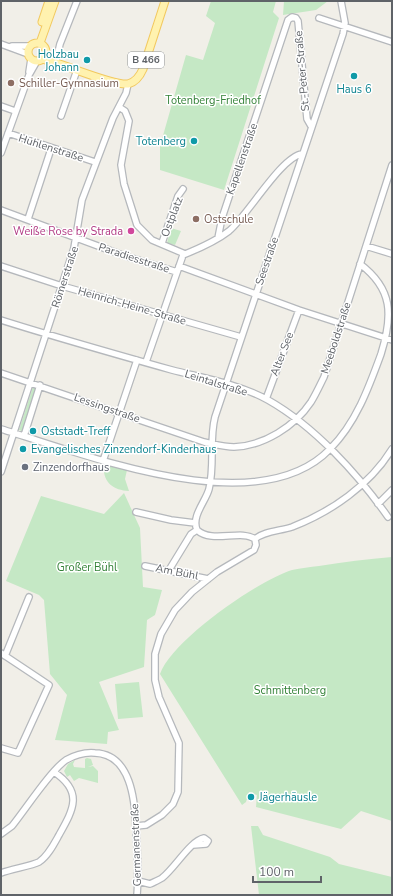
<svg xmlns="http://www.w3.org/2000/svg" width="393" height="896" viewBox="0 0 393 896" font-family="'Nunito Sans',sans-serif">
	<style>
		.green { fill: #c5e8c5 }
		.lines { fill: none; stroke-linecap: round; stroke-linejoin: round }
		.minor-casing { stroke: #b5b8bc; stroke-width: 8 }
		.major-casing { stroke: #f2c960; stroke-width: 9 }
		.minor { stroke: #fff; stroke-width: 5.5 }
		.major { stroke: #fff2af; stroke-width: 7 }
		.culture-dot { fill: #0f9aa8; stroke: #fff; stroke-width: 1.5 }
		.education-dot { fill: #8d6e63; stroke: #fff; stroke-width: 1.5 }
		.hotel-dot { fill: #d1479c; stroke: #fff; stroke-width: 1.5 }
		.worship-dot { fill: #6b7280; stroke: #fff; stroke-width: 1.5 }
		.labels { text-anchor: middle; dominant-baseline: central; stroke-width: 3; stroke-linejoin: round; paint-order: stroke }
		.shield { fill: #fff; stroke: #8f9295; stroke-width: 1 }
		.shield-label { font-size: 10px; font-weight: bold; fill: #5f6368 }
		.culture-label { font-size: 11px; fill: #0d838f; stroke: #fff; text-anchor: start }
		.street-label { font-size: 11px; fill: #5f6368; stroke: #fff }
		.education-label { font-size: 11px; fill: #785e54; stroke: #fff; text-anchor: start }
		.park-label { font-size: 11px; fill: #348238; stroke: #fff }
		.hotel-label { font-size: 11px; fill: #b23c85; stroke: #fff; text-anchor: end }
		.worship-label { font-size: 11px; fill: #5b616d; stroke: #fff; text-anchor: start }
	</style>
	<rect width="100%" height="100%" fill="#f1efe8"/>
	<!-- green -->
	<path class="green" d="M211,1h65l-3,11 6,6 -55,172 -64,-20v-24l26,-91 17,5 12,-37 -9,-7z
		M284,1h44l-12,9 -33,5z
		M171,228l10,3 -6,14 -8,-2z
		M33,387l6,2 -15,43 -5,-2z
		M104,464l23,6 -2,9 4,12c-17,-1 -27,-10 -25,-27z
		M124,493l16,35 3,59 19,3 -7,25 -8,5 -3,47 -45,15 20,48 -11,2 -1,12 -52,-4 12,-45 -17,-21 -6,-74 -5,-5 -33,-14 35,-85 63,18z
		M392,557v264l-31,-10 -20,18 -85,-22 1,-12 -8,-3 -3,10 -4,3 -82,-131c12,-34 97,-93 132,-104 9,-2 18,-3 27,-4 24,-4 49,-7 73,-9z
		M139,682l4,35 -25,2 -3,-35z
		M87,758l4,1 2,6 -5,2 5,-1 5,5v12l-19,-5 -5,3 -4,-6 -3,2 -3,-6 4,-7 7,-4 -2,4 1,3 11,1v-9z
		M251,826h7l5,9 67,22 9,7 53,13v18h-133z"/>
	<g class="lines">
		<defs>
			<path id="minor" d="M319,18l73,24
				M1,44l27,10
				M12,46h18
				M56,61l4,-17 17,-43
				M29,72l2,-13
				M1,106l14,5
				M119,107l6,4 4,10 -8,44 3,19 13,41 15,15 33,14
				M61,116l16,-46
				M8,133l87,29
				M1,153l28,-78 8,-14
				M1,210l124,46 52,16
				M28,219l23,-70
				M218,238l4,-20 66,-198 4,-3 4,1 2,3 9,98 4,7
				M162,243l16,-47 5,-7
				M366,246l26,8
				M1,266l61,20 179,51
				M179,266l120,44 93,30
				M1,320c57,18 114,34 171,50 31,8 67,14 96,30 46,26 90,74 120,117
				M146,362l37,-107c15,-6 33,-14 46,-24 19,-16 52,-74 73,-77
				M1,373l203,69c10,2 20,5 30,5 30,-1 61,-21 77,-45 5,-8 9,-17 13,-25l68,-212
				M266,399l33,-89
				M1,429c84,25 257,95 329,20 26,-26 39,-62 51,-95 12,-39 12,-65 -21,-90
				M24,436l16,-51
				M103,461l34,-101
				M1,472l73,-224 8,-48 31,-82 13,-25 2,-9
				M378,504l14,-14
				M136,512l35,8 24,3
				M255,539c-14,-10 -43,5 -58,-9 -6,-14 9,-29 12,-41 6,-24 0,-49 6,-72l128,-383 2,-11 -4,-22
				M255,539c9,-8 25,-8 37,-12 39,-15 78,-42 100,-78
				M145,566l63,13
				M169,570l22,-36 6,-4
				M1,653l48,32 -31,68 -17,-5
				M5,656l24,-59
				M136,826l10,-1 16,-10 11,-11 5,-12 1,-49 -20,-46 -4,-17v-26l6,-20 14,-24 17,-18 25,-20 37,-22 2,-5 -1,-6
				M1,834l11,-8c13,-16 39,-56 54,-66 9,-5 19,-8 29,-7 36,1 40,48 41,75 1,22 3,44 1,67
				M1,873c10,-4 30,-7 38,-11 9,-6 15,-18 20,-27 14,-25 25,-43 -5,-63
				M138,881l12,3c4,-2 9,-4 12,-6 13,-10 28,-37 42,-40l4,3 -2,3 -13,1"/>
			<path id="major" d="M42,22l7,-21
				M28 52a9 9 0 1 1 18 0a9 9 0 1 1-18 0Z
				M40,43l15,-42
				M42,59c20,4 71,27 86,25 8,-2 12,-8 15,-15l22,-68"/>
		</defs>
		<!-- minor casing -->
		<use href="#minor" class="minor-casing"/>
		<!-- major casing -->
		<use href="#major" class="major-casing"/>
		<!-- minor -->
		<use href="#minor" class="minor"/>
		<!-- major -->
		<use href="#major" class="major"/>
	</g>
	<!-- markers -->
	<g class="culture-dot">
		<circle cx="87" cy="60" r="4"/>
		<circle cx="354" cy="76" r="4"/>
		<circle cx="194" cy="141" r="4"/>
		<circle cx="33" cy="431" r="4"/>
		<circle cx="23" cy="449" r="4"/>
		<circle cx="251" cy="797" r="4"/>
	</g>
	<g class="education-dot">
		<circle cx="11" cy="83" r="4"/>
		<circle cx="196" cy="219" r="4"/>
	</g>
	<circle class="hotel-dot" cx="131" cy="231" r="4"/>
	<circle class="worship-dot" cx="25" cy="467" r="4"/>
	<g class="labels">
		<!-- shield labels -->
		<rect class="shield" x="128" y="52" width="36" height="16" rx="3"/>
		<g class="shield-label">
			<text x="146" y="60">B 466</text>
		</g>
		<!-- culture labels -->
		<g class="culture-label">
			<text x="79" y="54" text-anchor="end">Holzbau<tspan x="79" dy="13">Johann</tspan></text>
			<text x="354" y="89" text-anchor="middle">Haus 6</text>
			<text x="186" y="141" text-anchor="end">Totenberg</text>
			<text x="41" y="431">Oststadt-Treff</text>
			<text x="31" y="449">Evangelisches Zinzendorf-Kinderhaus</text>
			<text x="259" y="797">Jägerhäusle</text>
		</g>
		<!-- street labels -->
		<g class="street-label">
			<text transform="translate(302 71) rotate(-95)">St.-Peter-Straße</text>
			<text transform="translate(51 148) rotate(18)">Hühlenstraße</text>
			<text transform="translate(242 159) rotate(-71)">Kapellenstraße</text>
			<text transform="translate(172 217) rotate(-69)">Ostplatz</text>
			<text transform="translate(134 258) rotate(18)">Paradiesstraße</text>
			<text transform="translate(267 261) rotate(-71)">Seestraße</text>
			<text transform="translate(65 277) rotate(-72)">Römerstraße</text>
			<text transform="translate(132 306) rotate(16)">Heinrich-Heine-Straße</text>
			<text transform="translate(336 338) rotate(-72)">Meeboldstraße</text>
			<text transform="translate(282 354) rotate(-69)">Alter See</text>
			<text transform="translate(216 383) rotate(17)">Leintalstraße</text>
			<text transform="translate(107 408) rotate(19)">Lessingstraße</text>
			<text transform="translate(177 572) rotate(11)">Am Bühl</text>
			<text transform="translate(136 845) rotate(-92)">Germanenstraße</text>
		</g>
		<!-- education labels -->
		<g class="education-label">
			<text x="19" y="83">Schiller-Gymnasium</text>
			<text x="204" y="219">Ostschule</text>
		</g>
		<!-- park labels -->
		<g class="park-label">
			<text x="213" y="100">Totenberg-Friedhof</text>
			<text x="87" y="567">Großer Bühl</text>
			<text x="290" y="690">Schmittenberg</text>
		</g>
		<!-- hotel labels -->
		<g class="hotel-label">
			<text x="123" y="231">Weiße Rose by Strada</text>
		</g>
		<!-- worship labels -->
		<g class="worship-label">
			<text x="33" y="467">Zinzendorfhaus</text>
		</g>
	</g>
	<!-- border -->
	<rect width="393" height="896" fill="none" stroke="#5f6368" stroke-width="4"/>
	<!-- scale -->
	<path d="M253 876v6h68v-6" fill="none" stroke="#5f6368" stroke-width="2"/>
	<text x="259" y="876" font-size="12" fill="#5f6368" stroke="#ffffff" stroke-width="3" paint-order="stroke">100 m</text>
</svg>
